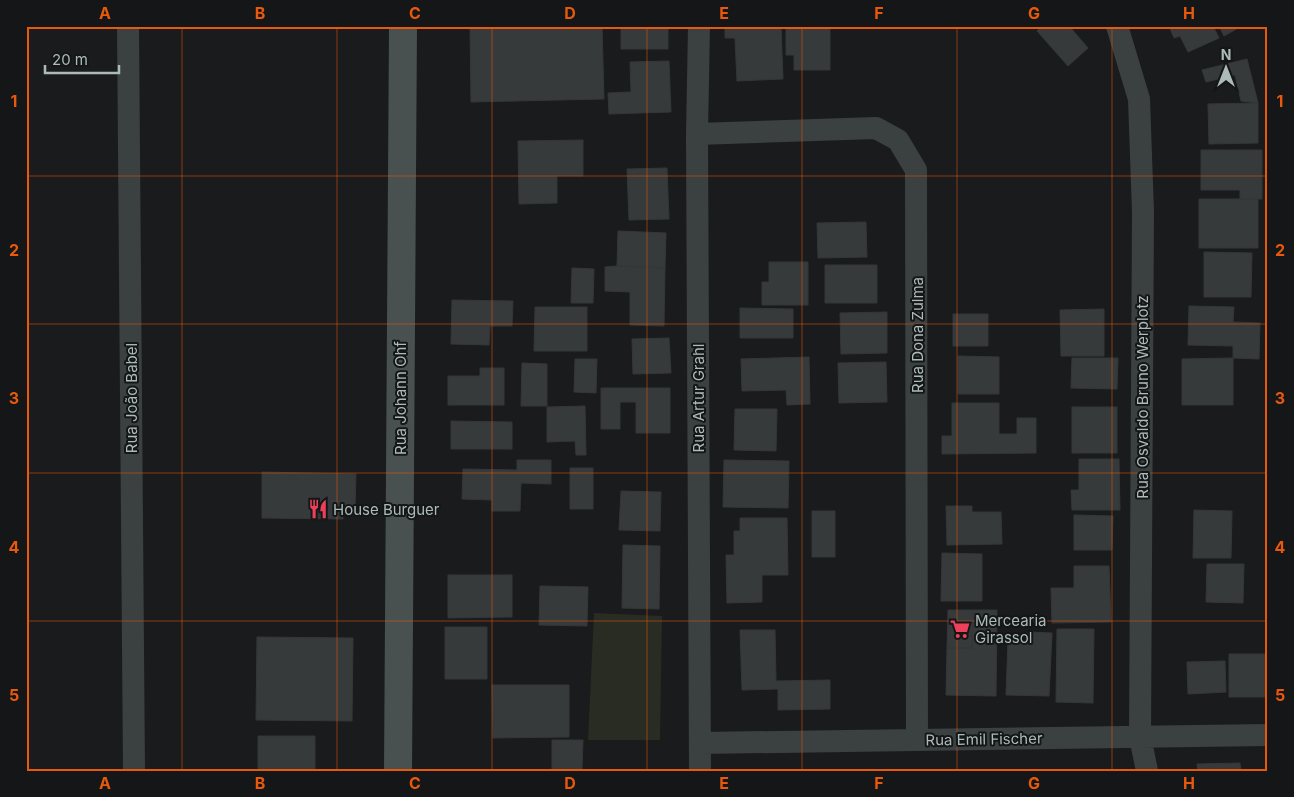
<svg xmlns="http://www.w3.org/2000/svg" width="1294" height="797" viewBox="0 0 1294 797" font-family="Inter,sans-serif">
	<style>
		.green { fill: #292c23 }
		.building { fill: #373a3b; stroke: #343738 }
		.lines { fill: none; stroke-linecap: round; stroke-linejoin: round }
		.street { stroke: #3b4041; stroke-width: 22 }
		.secondary { stroke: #495150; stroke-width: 28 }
		.grid { fill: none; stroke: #e8590c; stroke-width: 1; stroke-opacity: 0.55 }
		.labels { text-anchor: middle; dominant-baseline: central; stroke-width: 4; stroke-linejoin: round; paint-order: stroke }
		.street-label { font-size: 15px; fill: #acbbb9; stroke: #141617 }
		.poi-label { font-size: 15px; fill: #acbbb9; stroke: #141617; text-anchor: start }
		.neatline { fill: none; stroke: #e8590c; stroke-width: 2 }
		.grid-label { font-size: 16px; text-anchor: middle; font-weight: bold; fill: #e8590c }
	</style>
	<rect width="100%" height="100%" fill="#1a1b1c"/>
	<!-- green -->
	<path class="green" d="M594,613l68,3 -2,124h-72z"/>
	<!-- building -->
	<path class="building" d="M470,26h132l2,73 -133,3z
		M621,26h47v23h-47z
		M725,26h56l2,53 -46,2 -2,-43h-10z
		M786,26h44v44h-36v-15h-8z
		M1042,26h27l19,22 -20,18 -31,-35z
		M1169,26h44l6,12 -31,14 -8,-16 -6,2z
		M1219,26h20l1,1 -16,9z
		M1247,59l11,44 -17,-2 -6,-26 -29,7 -4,-12z
		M669,61l2,51 -62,2 -1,-21 23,-1 -1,-30z
		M1258,103v40l-49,1 -1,-40z
		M583,140v36h-26v27l-38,1 -1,-63z
		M1201,150h61v49h-22v-9h-39z
		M1267,155h1v24h-2z
		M667,168l2,51 -40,1 -2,-51z
		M1199,199h59v49h-59z
		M866,222l1,35 -49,1 -1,-35z
		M618,231l48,2 -1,35 -48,-2z
		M1204,252l48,1 -1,44h-47z
		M769,262h39v43h-46v-23h7z
		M825,265h52v38h-52z
		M617,266l48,2 -1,58 -34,-1v-33l-25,-1v-24z
		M572,268l22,1 -1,34h-22z
		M452,300l61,1 -1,25h-22l-1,19 -38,-1z
		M1189,306l45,1 -1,15 27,1 -1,36 -26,-1v-12l-45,-1z
		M535,307h52v44h-53z
		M740,308l53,1v29h-53z
		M1104,309v47h-43l-1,-46z
		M887,312v41l-46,1 -1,-41z
		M953,314h35v32h-35z
		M669,338l2,35 -38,1 -1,-35z
		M958,356l41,1v37h-41z
		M809,357l1,47 -23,1 -1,-15 -44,1 -1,-32z
		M1072,358h46l-1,31 -46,-1z
		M1233,358v47h-51v-46z
		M575,359h22l-1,34 -22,-1z
		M886,362l1,40 -48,1 -1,-40z
		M522,363l25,1v42h-26z
		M480,368h24v37h-56v-29h32z
		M601,388h69v45h-34v-31h-16v27h-19z
		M952,403h47v31h18v-16h19v35l-94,1v-18h10z
		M585,406l1,49h-10l-1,-14 -28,1v-35z
		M1072,407h45v46h-45z
		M735,409h42l-1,42 -42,-1z
		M451,421l61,1v27h-61z
		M1079,459h40l1,51h-48l-1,-20h8z
		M517,460h34v24l-30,-1 -1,28h-28v-11l-30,-1 1,-30 54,1z
		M724,460l65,1 -1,47 -65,-1z
		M570,468h23v41h-23z
		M262,472l94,2 -1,33h-12v12l-81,-1z
		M621,491l40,1 -1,39 -41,-1z
		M946,506h26v6h29l1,32 -55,1z
		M1194,510l38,1 -1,47h-38z
		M812,511h23v46h-23z
		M1074,515l39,1 -1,34h-38z
		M740,518h47l1,57h-26v27l-35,1 -1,-48h8v-24h6z
		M623,545l37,1 -1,63 -37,-1z
		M942,553l40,1v47h-41z
		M1207,564h37l-1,39 -37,-1z
		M1074,566h35l2,56 -59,1 -1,-35h23z
		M448,575h64v42l-64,1z
		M540,586l48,1 -1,39 -48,-1z
		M948,610h25l-1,38h-25z
		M973,610h24l-1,86 -50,-1 1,-47h25z
		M445,627h42v52h-42z
		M1057,629h37l-1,74 -37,-1z
		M740,630h35l1,51 54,-1v29l-52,1v-21l-36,1z
		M1028,632l24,1 -3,63 -43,-1 2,-54 20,1z
		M257,637l96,1 -1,83 -96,-1z
		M1229,654h39v43h-39z
		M1225,661l1,31 -38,2 -1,-32z
		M492,685h77v52l-76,1z
		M258,736h57v35h-57z
		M552,740h31l-1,31h-30z
		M1240,763l1,8h-43l-1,-7z"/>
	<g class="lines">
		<!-- street -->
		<path class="street" d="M128,26l6,745
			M699,26l-2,108 3,637
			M1117,26l22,73 4,113 -3,525 7,34
			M697,134l179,-6 22,12 18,30 1,570
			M700,743l568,-8"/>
		<!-- secondary -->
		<path class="secondary" d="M398,771l5,-745"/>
	</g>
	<!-- grid -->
	<path class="grid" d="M182,26v745M337,26v745M492,26v745M647,26v745M802,26v745M957,26v745M1112,26v745M26,176h1242M26,324h1242M26,473h1242M26,621h1242"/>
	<!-- icons -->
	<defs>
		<symbol id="restaurant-bare" viewBox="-9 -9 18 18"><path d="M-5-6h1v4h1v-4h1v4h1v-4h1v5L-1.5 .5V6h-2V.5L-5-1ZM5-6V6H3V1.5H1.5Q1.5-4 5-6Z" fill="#ed405a" stroke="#141617" stroke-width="2.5" paint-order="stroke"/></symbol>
		<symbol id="supermarket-bare" viewBox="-9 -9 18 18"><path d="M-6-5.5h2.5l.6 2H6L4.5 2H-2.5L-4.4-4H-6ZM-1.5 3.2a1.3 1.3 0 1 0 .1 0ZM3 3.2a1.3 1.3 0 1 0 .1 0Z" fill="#ed405a" stroke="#141617" stroke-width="2.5" paint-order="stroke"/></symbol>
	</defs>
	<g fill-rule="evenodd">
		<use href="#restaurant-bare" x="304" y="495" width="28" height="28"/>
		<use href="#supermarket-bare" x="946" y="615" width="28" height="28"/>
	</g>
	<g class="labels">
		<!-- street labels -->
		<g class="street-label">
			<text transform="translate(917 335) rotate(-90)">Rua Dona Zulma</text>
			<text transform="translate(1142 397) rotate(-90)">Rua Osvaldo Bruno Werplotz</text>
			<text transform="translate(131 398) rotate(-90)">Rua João Babel</text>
			<text transform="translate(400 398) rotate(-90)">Rua Johann Ohf</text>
			<text transform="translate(698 398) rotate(-90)">Rua Artur Grahl</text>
			<text transform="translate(984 739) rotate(-1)">Rua Emil Fischer</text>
		</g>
		<!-- poi labels -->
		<g class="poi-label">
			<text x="333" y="509">House Burguer</text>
			<text x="975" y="620">Mercearia<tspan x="975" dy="17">Girassol</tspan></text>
		</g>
	</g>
	<!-- border -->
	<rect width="1294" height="797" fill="none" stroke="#141617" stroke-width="55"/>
	<!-- north arrow -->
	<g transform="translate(1226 68)" stroke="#141617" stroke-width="4" paint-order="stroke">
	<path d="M0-4L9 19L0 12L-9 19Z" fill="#acbbb9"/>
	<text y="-8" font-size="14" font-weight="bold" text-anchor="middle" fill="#acbbb9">N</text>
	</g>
	<!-- scale -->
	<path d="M45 65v8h74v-8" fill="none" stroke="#acbbb9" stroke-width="2.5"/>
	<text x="52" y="65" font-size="15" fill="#acbbb9" stroke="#141617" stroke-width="4" paint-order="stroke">20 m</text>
	<rect x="28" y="28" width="1238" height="742" class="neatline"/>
	<g class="grid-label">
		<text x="105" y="19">A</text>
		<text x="260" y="19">B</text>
		<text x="415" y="19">C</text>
		<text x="570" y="19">D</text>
		<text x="724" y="19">E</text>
		<text x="879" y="19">F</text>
		<text x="1034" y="19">G</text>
		<text x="1189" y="19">H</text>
		<text x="14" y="107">1</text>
		<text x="1280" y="107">1</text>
		<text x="14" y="256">2</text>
		<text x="1280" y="256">2</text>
		<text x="14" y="404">3</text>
		<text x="1280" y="404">3</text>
		<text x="14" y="553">4</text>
		<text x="1280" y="553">4</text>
		<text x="14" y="701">5</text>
		<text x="1280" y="701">5</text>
		<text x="105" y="789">A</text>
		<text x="260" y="789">B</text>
		<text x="415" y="789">C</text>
		<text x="570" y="789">D</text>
		<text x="724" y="789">E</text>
		<text x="879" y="789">F</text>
		<text x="1034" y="789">G</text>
		<text x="1189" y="789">H</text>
	</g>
</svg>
